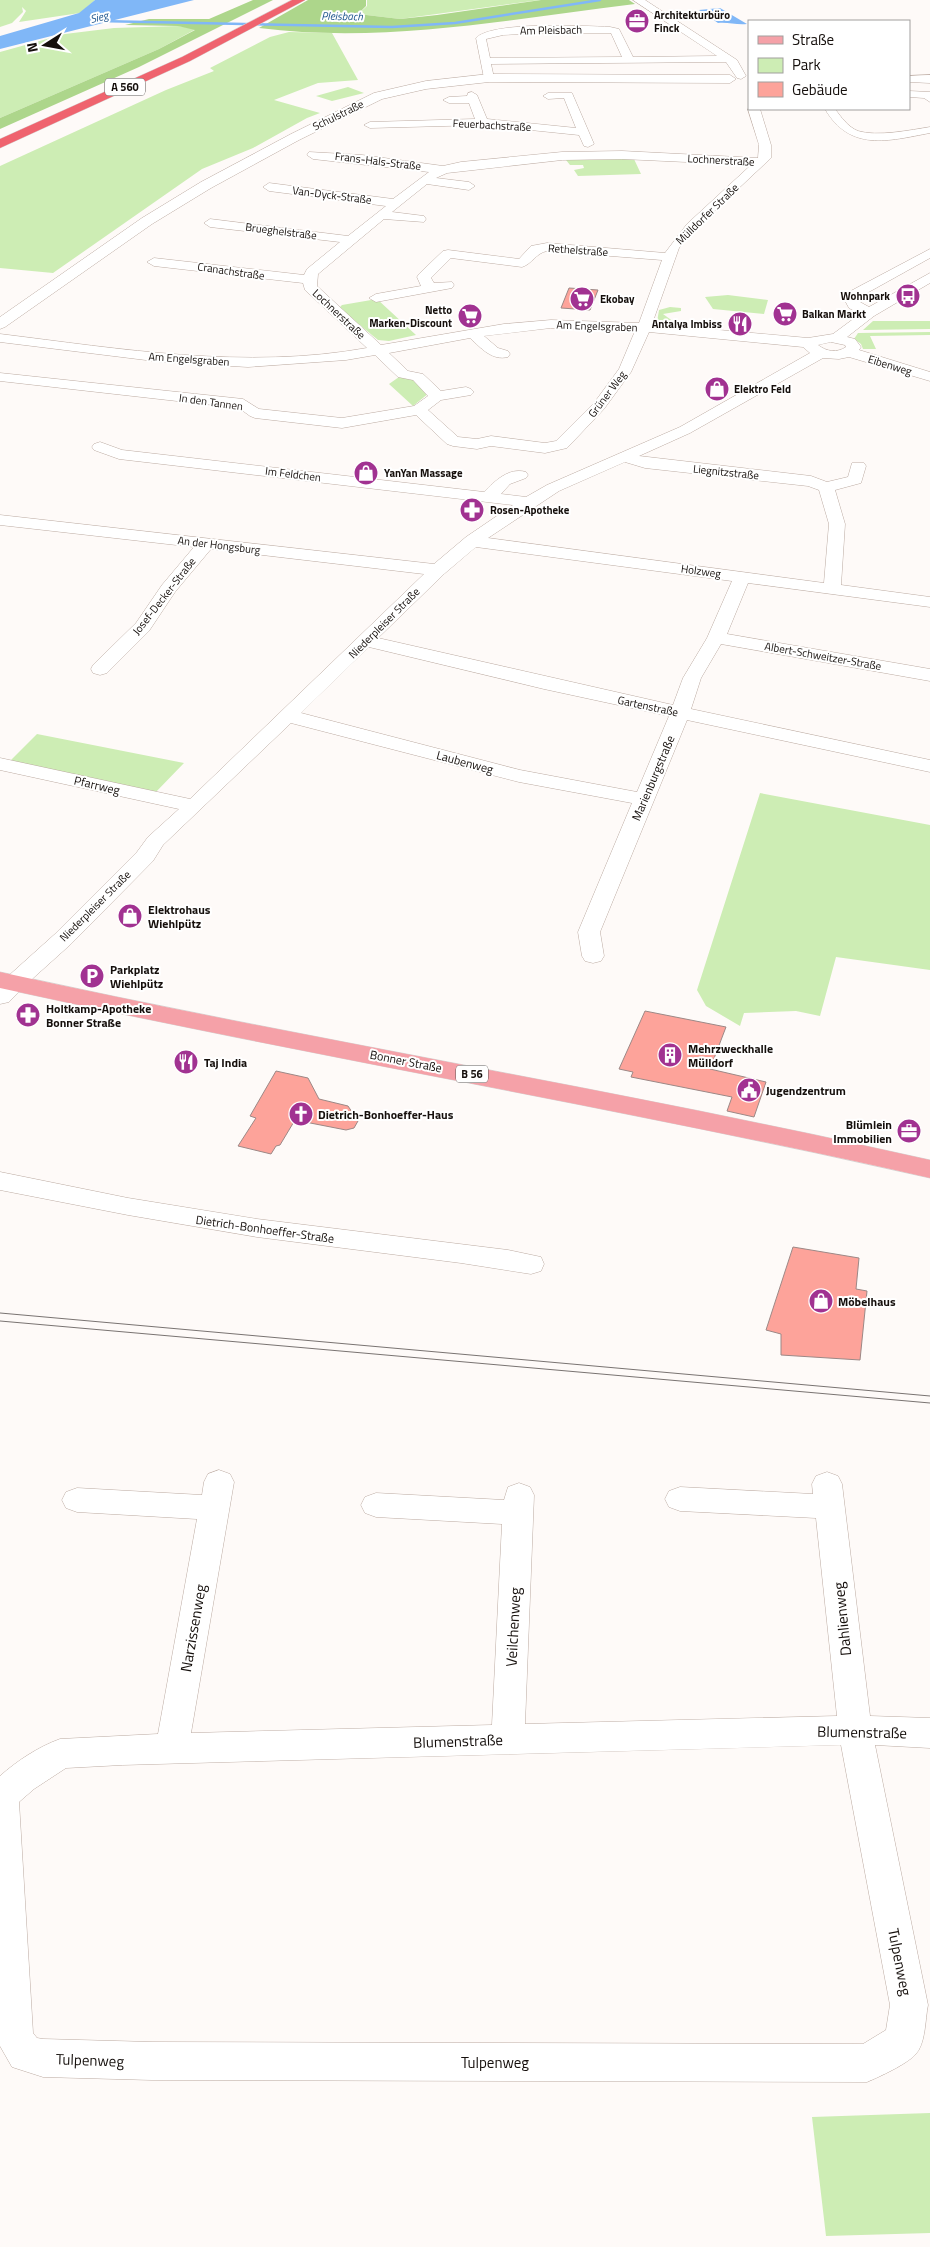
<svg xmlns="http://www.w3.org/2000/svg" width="930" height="2247" viewBox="0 0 930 2247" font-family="'Titillium Web',sans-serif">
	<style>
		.green { fill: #cdedb4 }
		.forest { fill: #add68b }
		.water { fill: #80b7f7 }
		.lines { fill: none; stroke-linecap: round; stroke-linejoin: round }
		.stream { stroke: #80b7f7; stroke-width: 2.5 }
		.building { fill: #fda39a; stroke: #9c8886 }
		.minor-casing { stroke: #bcaba2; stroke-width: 1 }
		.tertiary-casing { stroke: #bcaba2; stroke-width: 1 }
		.primary-casing { stroke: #d5d4d3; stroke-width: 1 }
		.motorway-casing { stroke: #d5d4d3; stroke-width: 1 }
		.minor { fill: #fff; fill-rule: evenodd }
		.tertiary { fill: #fff; fill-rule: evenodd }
		.primary { fill: #f5a1a8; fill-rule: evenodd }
		.motorway { fill: #ef636e; fill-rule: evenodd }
		.tram { stroke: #797371; stroke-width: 1 }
		.labels { text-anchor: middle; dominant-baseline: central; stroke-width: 4; stroke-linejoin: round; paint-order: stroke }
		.far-poi-label { font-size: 11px; font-weight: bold; fill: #150f0c; stroke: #fff; text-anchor: start }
		.far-water-label { font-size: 11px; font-style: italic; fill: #1b528b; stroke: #fff }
		.far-street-label { font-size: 11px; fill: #150f0c; stroke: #fff }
		.shield { fill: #fff; stroke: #5b5755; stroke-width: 1 }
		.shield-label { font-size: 11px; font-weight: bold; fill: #150f0c }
		.street-label { font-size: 12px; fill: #150f0c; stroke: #fff }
		.poi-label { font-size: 12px; font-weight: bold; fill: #150f0c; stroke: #fff; text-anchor: start }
		.near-street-label { font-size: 15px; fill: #150f0c; stroke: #fff }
	</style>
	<rect width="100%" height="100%" fill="#fefaf8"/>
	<!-- green -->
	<path class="green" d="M0,0h95l-15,13 -61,9 7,-11 -4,-4 1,5 -11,11 -12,4z
		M367,0h173l-140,19 -42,-5 9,-8z
		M179,26l17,3 -37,20 -159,69v-66l65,-18 49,-6z
		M289,32l43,1 26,47 -40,3 -44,17 46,13 -13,5 -54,30 -51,21 -149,104 -53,-5v-102l166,-76 48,-19 -4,-3 60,-31z
		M348,87l16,6 -32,8 -16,-5z
		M634,159l7,15 -63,2 -4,-6 10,-2 -1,-3h-13l-4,-5z
		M728,295l40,5 -4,14 -51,-5 -8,-12z
		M377,299l39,36 -27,6 -11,-1 -39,-32 3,-3z
		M670,307l11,1v3l-18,3 11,8 8,-1 4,5h-20l-9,-4 2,-12z
		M873,321h57v8l-67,1z
		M930,332v3l-60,1 6,13h-13l-2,-5 -7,-5 4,-6z
		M399,377l14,3 16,13 -16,13 -24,-22z
		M37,734l147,29 -30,31 -144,-33z
		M760,793l170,32v145l-94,-13 -16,59 -24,-5 -52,2 -4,13 -34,-20 -9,-16z
		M930,2113v120l-104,3 -14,-119z"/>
	<!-- forest -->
	<path class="forest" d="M253,0h20l-134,67 -139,62v-11l159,-69 36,-19 -17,-4 -53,-1 24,-6h60z
		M308,0h58v6l-8,8 42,5 37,-4 104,-15h88l6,4c-124,15 -250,40 -376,24z"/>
	<!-- water -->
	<path class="water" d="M95,0h99l-194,49v-13l79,-23z
		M720,8l27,16c-11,1 -19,-2 -29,-1l-19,-13z"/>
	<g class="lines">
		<!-- stream -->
		<path class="stream" d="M98,21l294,6 63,-4 145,-23"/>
	</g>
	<!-- building -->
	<path class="building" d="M569,288l29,2 -8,20 -29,-2z
		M645,1011l81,16 -16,42 56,13 -12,35 -27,-6 5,-14 -101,-20 2,-5 -14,-3z
		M276,1071l32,7 11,21 29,7 10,15 -4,7 -8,2 -51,-10 -15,25 -4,1 -5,8 -33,-8 18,-28 -6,-2z
		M793,1247l66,11 -3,31 11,2 -7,69 -79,-5v-21l-15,-4z"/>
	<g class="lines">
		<defs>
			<path id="minor" d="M633,0h12l92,60 9,16 -5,3 -4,-1 -11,-16 -235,2 3,14 -5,3 -5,-3 -8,-40c16,-17 109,-12 134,-11l9,2 14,28 84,-1zM542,33h69l11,24 -132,1 -4,-19 17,-4z
				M909,91l21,1v10l-6,-4 -15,-1z
				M472,92l5,3 10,24 89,9 -12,-30 -16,1 -5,-3 5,-3h24l22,51 -6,3 -4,-1 -5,-11 -97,-10 -112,3 -6,-3 6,-3 105,-3 -6,-16h-20l-6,-3 6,-3 18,-1 1,-3z
				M748,109h12l11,36v13l-64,60 -28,30 -27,76 156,14 25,-4 27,-20 -11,-6 -6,-11 2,-3 85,-45v9l-72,40 2,4 9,5 61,-34v10l-56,33 -27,21 8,2 6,8 -2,3 71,22v9l-81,-24 -10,2 -16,-1 -133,75 -51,23 172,20 16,6 21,-5 4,-14h12l2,3 -5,17 -26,7 10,34 -4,61 89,12v10l-182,-24 -21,51 203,35v12l-209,-37 -20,34 -10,31 239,51v12l-243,-52 -87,212 4,24 -3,5 -8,2 -8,-2 -3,-5 -4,-24 54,-129 -113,-21 -228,-59 -128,122 -10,16 -82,83 -50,45 -8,2 -8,-2 -4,-5 4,-5 50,-45 82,-82 11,-15 31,-28 -179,-39v-12l190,41 234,-225 -213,-25 -36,43 -26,39 -42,42 -7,2 -7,-2 -2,-4 2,-4 43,-42 26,-38 32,-38 -194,-22v-10l434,49 32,-27 47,-32 -394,-46 -25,-9 -2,-3 2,-3 6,-2 22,8 362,42c11,-11 25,-25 42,-20l2,3 -2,3 -16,6 -9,10 25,3 21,-12 133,-58 130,-74 -7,-6 -154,-15 -18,40 -27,37 -37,39 -22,5 -54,-7 -14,3 -24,-3 -6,-2 -31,-29 -74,13 -87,-10 -5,-2 -11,-8 -239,-27v-8l243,26 16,10 83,9 72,-12 14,-10 -15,-16 -15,-3 -23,-22 -29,5 -98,7 -86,-5 -162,-20v-8c122,15 245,36 367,14l-62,-58 -2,-7 -149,-17 -7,-4 7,-4 150,17 3,-6 33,-27 -130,-15 -6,-4 6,-4 138,17 38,-30 -117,-15 -6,-4 6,-4 124,16 36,-27 -116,-13 -6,-4 2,-3 53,3 81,11 18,-4 101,-10 60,-1 136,7 1,-13zM622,159l129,6 -64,59 -22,29 -118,-10 -16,3 -12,13 -71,-9 -5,1 -24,23 -2,3 4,9 -45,8 -7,4 7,4 76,-14 2,-3 -2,-3 -18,1 -3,-5 20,-20 71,9c10,-3 14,-14 25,-16l115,9 -23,63 -88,-3 -47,4 -123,21 -64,-59 1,-12 66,-55 40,3 2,-3 -2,-3 -32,-4 35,-28 42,6 6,-4 -6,-4 -33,-4 11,-5 115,-13zM551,328l84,3 -16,38 -25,34 -38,38 -11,2 -54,-7 -14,3 -19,-2 -30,-27 13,-10 30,-5 3,-3 -3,-3 -5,-2 -25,4 -18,-17 -15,-3 -19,-18 81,-15c11,10 22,23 38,19l2,-3 -2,-3 -10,-3 -14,-12zM831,342l14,3 1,2c-9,6 -19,5 -28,-2zM625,462l20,6 163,18 11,4 10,34 -5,59 -336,-45 71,-47zM476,547l256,34 -25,57 -24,40 -10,27 -295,-67 66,-64zM369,647l175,42 125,27 -32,76 -117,-22 -219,-57z
				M825,109h10c6,8 13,18 23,22 19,6 53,-1 72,-4v6c-42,8 -80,19 -105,-24z
				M0,1172l128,26 129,21 251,31 33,7 3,7 -3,7 -10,3 -70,-11 -204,-26 -129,-22 -128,-25z
				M219,1470l11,4 4,8 -43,251 301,-8 10,-201 -126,-7 -11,-4 -4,-8 4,-8 11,-4 128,7 4,-13 11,-4 11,4 4,8 -9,229 312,-8 -21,-198 -136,-7 -11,-4 -4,-8 4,-8 11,-4 133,7 -1,-10 4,-8 11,-4 11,4 4,8 28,232 60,2v30l-55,-3 53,260c-3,14 -2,39 -13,50 -10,10 -34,21 -48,27l-715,-2 -109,-3 -31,-10 -12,-21v-270c17,-15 38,-29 60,-37l98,-5 39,-215 -120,-7 -11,-4 -4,-8 4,-8 11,-4 125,7 2,-13 4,-8zM841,1745l49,260 -4,25 -23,14 -711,-2 -109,-3 -6,-1 -4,-5 -14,-231 15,-13 32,-21 56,-3z"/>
			<path id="tertiary" d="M489,74l241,1 6,4 -6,4 -241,-1 -63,7 -44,10 -83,41 -88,48 -59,36 -147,103 -5,2v-12l142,-99 59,-36 90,-48 83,-41 52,-12z
				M930,75v8l-21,-1v-6z
				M13,976l9,3 4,5 -17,18 -9,2v-22l4,-3z"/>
			<path id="primary" d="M0,972c309,68 621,118 930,188v18c-309,-70 -621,-122 -930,-190z"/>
			<path id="motorway" d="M292,0h13l-115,61 -190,87v-9l182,-82z"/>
		</defs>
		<!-- minor casing -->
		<use href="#minor" class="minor-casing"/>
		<!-- tertiary casing -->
		<use href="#tertiary" class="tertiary-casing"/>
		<!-- primary casing -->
		<use href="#primary" class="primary-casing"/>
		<!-- motorway casing -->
		<use href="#motorway" class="motorway-casing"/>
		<!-- minor -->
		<use href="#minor" class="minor"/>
		<!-- tertiary -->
		<use href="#tertiary" class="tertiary"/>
		<!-- primary -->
		<use href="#primary" class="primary"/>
		<!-- motorway -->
		<use href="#motorway" class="motorway"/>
		<!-- tram -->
		<path class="tram" d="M0,1313l930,83
			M0,1321l930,82"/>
	</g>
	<!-- icons -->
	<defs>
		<symbol id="office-disc" viewBox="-11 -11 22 22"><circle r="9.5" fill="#a13291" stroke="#fff"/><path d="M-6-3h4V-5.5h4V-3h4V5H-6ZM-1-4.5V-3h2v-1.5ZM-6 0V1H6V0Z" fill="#fff"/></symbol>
		<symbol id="bus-disc" viewBox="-11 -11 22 22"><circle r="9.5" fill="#a13291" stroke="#fff"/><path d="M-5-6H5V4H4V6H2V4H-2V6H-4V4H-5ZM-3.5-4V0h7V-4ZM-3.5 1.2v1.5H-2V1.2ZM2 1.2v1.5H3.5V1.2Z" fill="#fff"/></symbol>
		<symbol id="supermarket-disc" viewBox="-11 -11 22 22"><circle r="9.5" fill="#a13291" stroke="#fff"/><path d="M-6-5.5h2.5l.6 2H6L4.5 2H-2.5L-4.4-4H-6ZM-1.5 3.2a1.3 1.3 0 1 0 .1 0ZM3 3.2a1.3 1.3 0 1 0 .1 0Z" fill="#fff"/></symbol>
		<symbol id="restaurant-disc" viewBox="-11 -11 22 22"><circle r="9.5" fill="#a13291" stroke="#fff"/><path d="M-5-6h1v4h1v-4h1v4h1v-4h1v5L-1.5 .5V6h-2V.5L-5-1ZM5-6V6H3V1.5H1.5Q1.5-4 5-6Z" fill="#fff"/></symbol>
		<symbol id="shop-disc" viewBox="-11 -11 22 22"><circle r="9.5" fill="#a13291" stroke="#fff"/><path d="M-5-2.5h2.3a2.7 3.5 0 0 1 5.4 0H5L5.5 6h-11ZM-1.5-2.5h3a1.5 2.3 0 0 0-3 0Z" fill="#fff"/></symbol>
		<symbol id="pharmacy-disc" viewBox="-11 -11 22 22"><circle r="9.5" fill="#a13291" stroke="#fff"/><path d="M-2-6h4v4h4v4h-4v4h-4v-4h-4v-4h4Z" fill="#fff"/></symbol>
		<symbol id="parking-disc" viewBox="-11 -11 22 22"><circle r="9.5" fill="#a13291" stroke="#fff"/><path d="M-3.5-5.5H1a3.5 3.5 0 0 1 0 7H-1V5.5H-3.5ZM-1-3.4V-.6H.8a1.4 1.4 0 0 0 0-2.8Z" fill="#fff"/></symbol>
		<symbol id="building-disc" viewBox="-11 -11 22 22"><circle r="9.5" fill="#a13291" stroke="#fff"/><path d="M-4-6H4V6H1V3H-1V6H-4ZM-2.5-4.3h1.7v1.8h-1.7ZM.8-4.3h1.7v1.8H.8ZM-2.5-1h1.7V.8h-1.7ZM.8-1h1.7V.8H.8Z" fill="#fff"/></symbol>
		<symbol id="civic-disc" viewBox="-11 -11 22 22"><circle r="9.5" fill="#a13291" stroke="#fff"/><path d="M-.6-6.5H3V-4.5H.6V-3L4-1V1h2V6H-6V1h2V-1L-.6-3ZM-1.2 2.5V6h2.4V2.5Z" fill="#fff"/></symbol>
		<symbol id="church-disc" viewBox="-11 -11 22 22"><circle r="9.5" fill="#a13291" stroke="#fff"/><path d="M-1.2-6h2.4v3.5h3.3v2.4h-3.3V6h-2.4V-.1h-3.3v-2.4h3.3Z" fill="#fff"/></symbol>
	</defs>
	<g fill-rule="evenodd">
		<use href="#office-disc" x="623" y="7" width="28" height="28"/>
		<use href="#bus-disc" x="894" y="282" width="28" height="28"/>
		<use href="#supermarket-disc" x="568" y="285" width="28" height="28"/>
		<use href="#supermarket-disc" x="771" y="300" width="28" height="28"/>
		<use href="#supermarket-disc" x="456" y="302" width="28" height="28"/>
		<use href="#restaurant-disc" x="726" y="310" width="28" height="28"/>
		<use href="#shop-disc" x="703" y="375" width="28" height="28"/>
		<use href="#shop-disc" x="352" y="459" width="28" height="28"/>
		<use href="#pharmacy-disc" x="458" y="496" width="28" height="28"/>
		<use href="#shop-disc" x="116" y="902" width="28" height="28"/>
		<use href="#parking-disc" x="78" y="962" width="28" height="28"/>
		<use href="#pharmacy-disc" x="14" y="1001" width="28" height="28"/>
		<use href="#building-disc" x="656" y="1041" width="28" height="28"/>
		<use href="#restaurant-disc" x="172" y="1048" width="28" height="28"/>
		<use href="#civic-disc" x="735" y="1076" width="28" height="28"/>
		<use href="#church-disc" x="287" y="1100" width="28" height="28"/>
		<use href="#office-disc" x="895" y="1117" width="28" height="28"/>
		<use href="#shop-disc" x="807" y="1287" width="28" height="28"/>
	</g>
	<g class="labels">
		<!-- far-poi labels -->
		<g class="far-poi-label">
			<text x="654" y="15">Architekturbüro<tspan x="654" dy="13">Finck</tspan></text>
			<text x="890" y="296" text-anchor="end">Wohnpark</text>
			<text x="600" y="299">Ekobay</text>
			<text x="452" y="310" text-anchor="end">Netto<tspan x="452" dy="13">Marken-Discount</tspan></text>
			<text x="802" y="314">Balkan Markt</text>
			<text x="722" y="324" text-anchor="end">Antalya Imbiss</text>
			<text x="734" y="389">Elektro Feld</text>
			<text x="384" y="473">YanYan Massage</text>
			<text x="490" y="510">Rosen-Apotheke</text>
		</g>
		<!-- far-water labels -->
		<g class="far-water-label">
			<text transform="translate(342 16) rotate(1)">Pleisbach</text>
			<text transform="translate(99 17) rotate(-13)">Sieg</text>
		</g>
		<!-- far-street labels -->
		<g class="far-street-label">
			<text transform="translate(551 30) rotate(-1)">Am Pleisbach</text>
			<text transform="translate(338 115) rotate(-26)">Schulstraße</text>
			<text transform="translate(492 125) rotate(3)">Feuerbachstraße</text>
			<text transform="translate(721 160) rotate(3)">Lochnerstraße</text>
			<text transform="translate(378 161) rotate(7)">Frans-Hals-Straße</text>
			<text transform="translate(332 195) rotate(7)">Van-Dyck-Straße</text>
			<text transform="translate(707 214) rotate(-44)">Mülldorfer Straße</text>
			<text transform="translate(281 231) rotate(7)">Brueghelstraße</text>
			<text transform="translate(578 250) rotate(4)">Rethelstraße</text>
			<text transform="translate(231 271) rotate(8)">Cranachstraße</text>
			<text transform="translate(339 314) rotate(43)">Lochnerstraße</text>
			<text transform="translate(597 326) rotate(2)">Am Engelsgraben</text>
			<text transform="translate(189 359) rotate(4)">Am Engelsgraben</text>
			<text transform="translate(890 365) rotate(17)">Eibenweg</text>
			<text transform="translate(607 394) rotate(-53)">Grüner Weg</text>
			<text transform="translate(211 402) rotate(8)">In den Tannen</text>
			<text transform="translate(726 472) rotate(6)">Liegnitzstraße</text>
			<text transform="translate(293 474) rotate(7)">Im Feldchen</text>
			<text transform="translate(219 545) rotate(7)">An der Hongsburg</text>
			<text transform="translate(701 571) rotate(8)">Holzweg</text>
			<text transform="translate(164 596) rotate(-52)">Josef-Decker-Straße</text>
			<text transform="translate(384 623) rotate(-45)">Niederpleiser Straße</text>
			<text transform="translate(823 656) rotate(10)">Albert-Schweitzer-Straße</text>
			<text transform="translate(648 706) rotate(12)">Gartenstraße</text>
			<text transform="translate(95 906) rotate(-45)">Niederpleiser Straße</text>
		</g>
		<!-- shield labels -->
		<g class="shield">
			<rect x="105" y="78.5" width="40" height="17" rx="4"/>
			<rect x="456" y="1065.5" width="32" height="17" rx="4"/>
		</g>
		<g class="shield-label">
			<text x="125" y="87">A 560</text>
			<text x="472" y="1074">B 56</text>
		</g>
		<!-- street labels -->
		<g class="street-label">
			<text transform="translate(465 762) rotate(15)">Laubenweg</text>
			<text transform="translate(653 778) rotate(-67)">Marienburgstraße</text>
			<text transform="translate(97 785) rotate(13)">Pfarrweg</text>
			<text transform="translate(406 1061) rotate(11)">Bonner Straße</text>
			<text transform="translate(265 1229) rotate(8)">Dietrich-Bonhoeffer-Straße</text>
		</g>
		<!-- poi labels -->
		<g class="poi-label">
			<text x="148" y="909">Elektrohaus<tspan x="148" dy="14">Wiehlpütz</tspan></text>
			<text x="110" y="969">Parkplatz<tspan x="110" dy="14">Wiehlpütz</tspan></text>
			<text x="46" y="1008">Holtkamp-Apotheke<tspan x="46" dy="14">Bonner Straße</tspan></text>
			<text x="688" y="1048">Mehrzweckhalle<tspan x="688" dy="14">Mülldorf</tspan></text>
			<text x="204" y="1062">Taj India</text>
			<text x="766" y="1090">Jugendzentrum</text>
			<text x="318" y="1114">Dietrich-Bonhoeffer-Haus</text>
			<text x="892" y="1124" text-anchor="end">Blümlein<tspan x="892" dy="14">Immobilien</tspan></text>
			<text x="838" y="1301">Möbelhaus</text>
		</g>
		<!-- near-street labels -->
		<g class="near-street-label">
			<text transform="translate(842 1619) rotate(-96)">Dahlienweg</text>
			<text transform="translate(513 1627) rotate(-87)">Veilchenweg</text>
			<text transform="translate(193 1628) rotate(-80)">Narzissenweg</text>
			<text transform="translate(862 1732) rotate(1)">Blumenstraße</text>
			<text transform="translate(458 1741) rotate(-2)">Blumenstraße</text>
			<text transform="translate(900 1962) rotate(79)">Tulpenweg</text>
			<text transform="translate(90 2060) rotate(2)">Tulpenweg</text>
			<text x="495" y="2062">Tulpenweg</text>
		</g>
	</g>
	<!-- legend -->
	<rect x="748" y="20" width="162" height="90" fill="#ffffff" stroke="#a19f9e"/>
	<rect x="758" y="36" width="25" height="8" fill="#f5a1a8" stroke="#a19f9e"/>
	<text x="792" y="45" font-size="15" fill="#150f0c">Straße</text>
	<rect x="758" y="58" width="25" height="15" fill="#cdedb4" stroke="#a19f9e"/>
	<text x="792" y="70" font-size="15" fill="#150f0c">Park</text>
	<rect x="758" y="82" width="25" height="15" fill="#fda39a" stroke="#a19f9e"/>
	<text x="792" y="95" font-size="15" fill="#150f0c">Gebäude</text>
	<!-- north arrow -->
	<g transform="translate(45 45) rotate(259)" stroke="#ffffff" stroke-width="4" paint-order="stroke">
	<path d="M0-4L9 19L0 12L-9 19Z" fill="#150f0c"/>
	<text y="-8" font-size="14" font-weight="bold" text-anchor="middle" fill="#150f0c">N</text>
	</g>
</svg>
